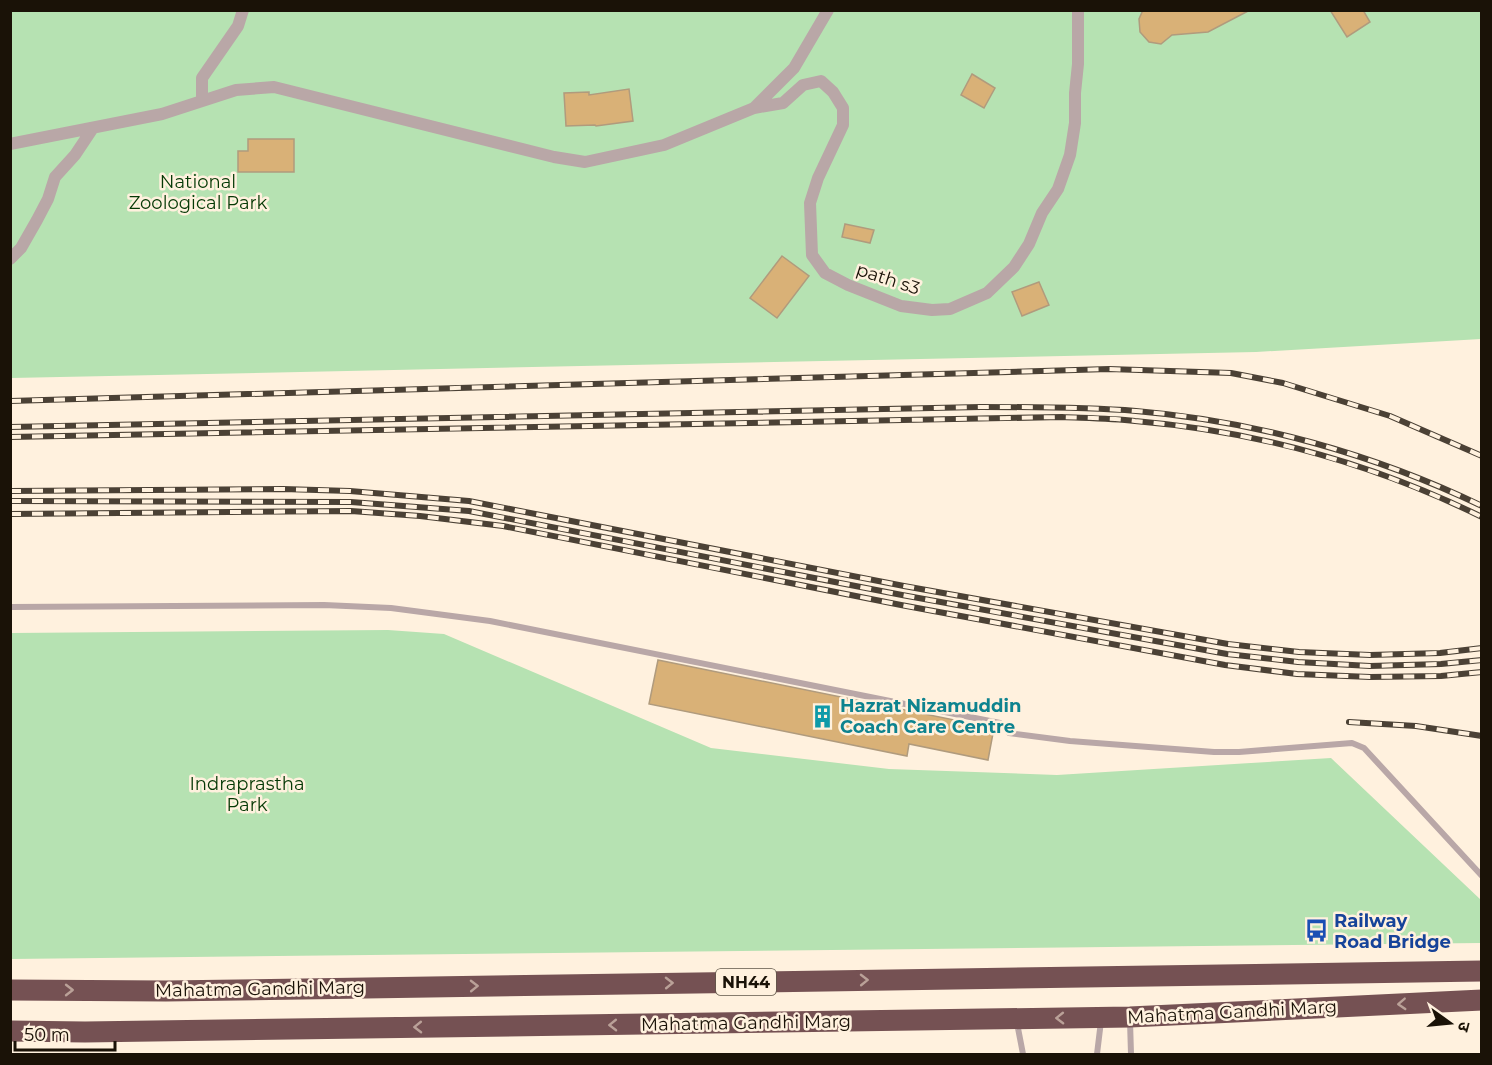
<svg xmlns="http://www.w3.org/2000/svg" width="1492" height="1065" viewBox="0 0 1492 1065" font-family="Montserrat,'Noto Sans Devanagari',sans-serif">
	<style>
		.green { fill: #b6e2b2 }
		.building { fill: #d9b177; stroke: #b09b7d; stroke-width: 1.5 }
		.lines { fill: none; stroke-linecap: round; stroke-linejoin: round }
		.lane { stroke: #b9a7a7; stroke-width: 6 }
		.street { stroke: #b9a7a7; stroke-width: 12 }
		.highway { stroke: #755153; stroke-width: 21 }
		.rail-casing { stroke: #4b4135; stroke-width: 6 }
		.rail { stroke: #fff1de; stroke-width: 4; stroke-dasharray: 11; stroke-linecap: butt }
		.oneway { stroke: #baa198 }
		.labels { text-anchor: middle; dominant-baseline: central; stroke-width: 5; stroke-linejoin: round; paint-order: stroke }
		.shield { fill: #fff1de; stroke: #5f5548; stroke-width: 1.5 }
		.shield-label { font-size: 16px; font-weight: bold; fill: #1a1207 }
		.park-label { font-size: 18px; fill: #053905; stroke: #fff1de }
		.street-label { font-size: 18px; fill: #1a1207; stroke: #fff1de }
		.culture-label { font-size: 18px; font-weight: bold; fill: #0d838f; stroke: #fff1de; text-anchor: start }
		.transit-label { font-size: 18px; font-weight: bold; fill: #164399; stroke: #fff1de; text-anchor: start }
	</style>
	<rect width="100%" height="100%" fill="#fff1de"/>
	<!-- green -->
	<path class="green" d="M10,11h1471v328l-225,13 -1245,26z
		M388,630l56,4 267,114 178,21 168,6 274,-17 150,142v43l-1470,16v-326z"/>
	<!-- building -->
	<path class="building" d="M1143,10h107l-42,22 -36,3 -11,9 -12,-2 -9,-10 -1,-13z
		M1330,10h33l7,12 -23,15z
		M972,74l23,14 -11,20 -23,-13z
		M629,89l4,32 -37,5 -1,-1 -29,1 -2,-33 25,-1v3z
		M248,139h46v33h-56v-21h10z
		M845,224l29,6 -4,13 -28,-6z
		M782,256l27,20 -32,42 -27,-20z
		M1039,282l10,23 -27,11 -10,-24z
		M658,660l336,68 -6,32 -79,-16 -2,12 -258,-52z"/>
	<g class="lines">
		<!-- lane -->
		<path class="lane" d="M10,607l314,-2 67,3 99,13 510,102 9,10 61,8 144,11h25l113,-9 12,5 118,128
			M1130,1021l1,33
			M1017,1023l6,31
			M1097,1054l4,-33"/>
		<!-- street -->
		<path class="street" d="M202,101v-23l36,-52 5,-16
			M754,108l29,-5 20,-18 18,-4 12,11 10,16v17l-25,53 -8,25 2,52 13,18 23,12 53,21 31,4 18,-1 37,-16 27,-26 15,-23 13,-31 16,-24 12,-34 5,-32v-30l3,-29v-54
			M10,144l152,-30 74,-24 38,-3 280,70 31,5 79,-17 90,-37 40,-40 34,-58
			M10,259l11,-11 16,-28 11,-21 7,-22 20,-22 18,-27"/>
		<!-- highway -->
		<path class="highway" d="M10,990l156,1 1316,-20
			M10,1031l75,1 1045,-15 352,-17"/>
		<defs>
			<path id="rail" d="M10,401l1099,-32 122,4 52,10 107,33 92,40
				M10,427l971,-20c52,0 104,0 155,4 119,10 238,43 346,95
				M10,437l1052,-20c24,1 49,1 73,4 120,10 239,43 347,96
				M10,491l273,-2 67,2 119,10 435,85 324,58 71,8 71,3 70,-2 42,-5
				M10,501l341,1 118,9 433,84 325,59 71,8 72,4 71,-2 41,-4
				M10,514l341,-3 69,5 83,10 398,79 324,60 72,9 73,3 71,-1 41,-4
				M1349,722l67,4 66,10"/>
		</defs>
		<!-- rail casing -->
		<use href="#rail" class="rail-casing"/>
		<!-- rail -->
		<use href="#rail" class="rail"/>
	</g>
	<!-- one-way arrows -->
	<defs><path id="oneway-chevron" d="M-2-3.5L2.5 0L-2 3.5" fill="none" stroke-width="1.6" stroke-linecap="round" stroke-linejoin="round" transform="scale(1.5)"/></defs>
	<g class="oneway">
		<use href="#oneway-chevron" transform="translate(864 980) rotate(-1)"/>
		<use href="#oneway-chevron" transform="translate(669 983) rotate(-1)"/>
		<use href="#oneway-chevron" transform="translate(474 986) rotate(-1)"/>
		<use href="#oneway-chevron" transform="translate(69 990)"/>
		<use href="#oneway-chevron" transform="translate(1402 1004) rotate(177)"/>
		<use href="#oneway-chevron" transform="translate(1060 1018) rotate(179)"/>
		<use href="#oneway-chevron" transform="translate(613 1025) rotate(179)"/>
		<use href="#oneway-chevron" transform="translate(418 1027) rotate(179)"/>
	</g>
	<!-- icons -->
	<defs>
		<symbol id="building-bare" viewBox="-9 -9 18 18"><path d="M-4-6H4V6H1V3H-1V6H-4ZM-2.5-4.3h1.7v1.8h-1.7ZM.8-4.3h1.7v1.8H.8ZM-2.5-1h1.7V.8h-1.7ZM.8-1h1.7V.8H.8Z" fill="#0f9aa8" stroke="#fff1de" stroke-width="2.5" paint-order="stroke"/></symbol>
		<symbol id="bus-bare" viewBox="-9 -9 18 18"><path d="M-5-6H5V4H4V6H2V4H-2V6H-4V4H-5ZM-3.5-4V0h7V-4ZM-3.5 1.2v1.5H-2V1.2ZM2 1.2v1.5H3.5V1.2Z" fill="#1a4fb4" stroke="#fff1de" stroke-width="2.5" paint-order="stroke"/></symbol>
	</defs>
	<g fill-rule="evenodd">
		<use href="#building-bare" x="806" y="700" width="33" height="33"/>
		<use href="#bus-bare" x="1300" y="914" width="33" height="33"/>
	</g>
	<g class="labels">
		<!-- shield labels -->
		<rect class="shield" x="716" y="969" width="60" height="26" rx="4.5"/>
		<g class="shield-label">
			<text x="746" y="982">NH44</text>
		</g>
		<!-- park labels -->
		<g class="park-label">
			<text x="198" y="182">National<tspan x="198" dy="21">Zoological Park</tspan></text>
			<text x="247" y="784">Indraprastha<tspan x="247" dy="21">Park</tspan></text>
		</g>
		<!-- street labels -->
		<g class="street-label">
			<text transform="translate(888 279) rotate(18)">path s3</text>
			<text transform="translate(260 989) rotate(-1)">Mahatma Gandhi Marg</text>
			<text transform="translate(1232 1012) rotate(-3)">Mahatma Gandhi Marg</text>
			<text transform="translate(746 1023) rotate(-1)">Mahatma Gandhi Marg</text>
		</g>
		<!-- culture labels -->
		<g class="culture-label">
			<text x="840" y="706">Hazrat Nizamuddin<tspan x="840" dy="21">Coach Care Centre</tspan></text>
		</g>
		<!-- transit labels -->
		<g class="transit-label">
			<text x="1334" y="921">Railway<tspan x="1334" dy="21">Road Bridge</tspan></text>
		</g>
	</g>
	<!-- border -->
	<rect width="1492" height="1065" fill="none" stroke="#1a1207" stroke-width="24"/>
	<!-- north arrow -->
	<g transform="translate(1450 1023) rotate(105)" stroke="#fff1de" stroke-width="4.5" paint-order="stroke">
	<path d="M0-4.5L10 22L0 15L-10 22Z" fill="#1a1207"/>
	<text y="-9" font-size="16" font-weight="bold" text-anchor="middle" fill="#1a1207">उ</text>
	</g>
	<!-- scale -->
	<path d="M15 1041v9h100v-9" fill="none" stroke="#1a1207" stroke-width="3"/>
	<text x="24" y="1041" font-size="18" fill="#1a1207" stroke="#fff1de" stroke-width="4.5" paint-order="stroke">50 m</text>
</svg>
